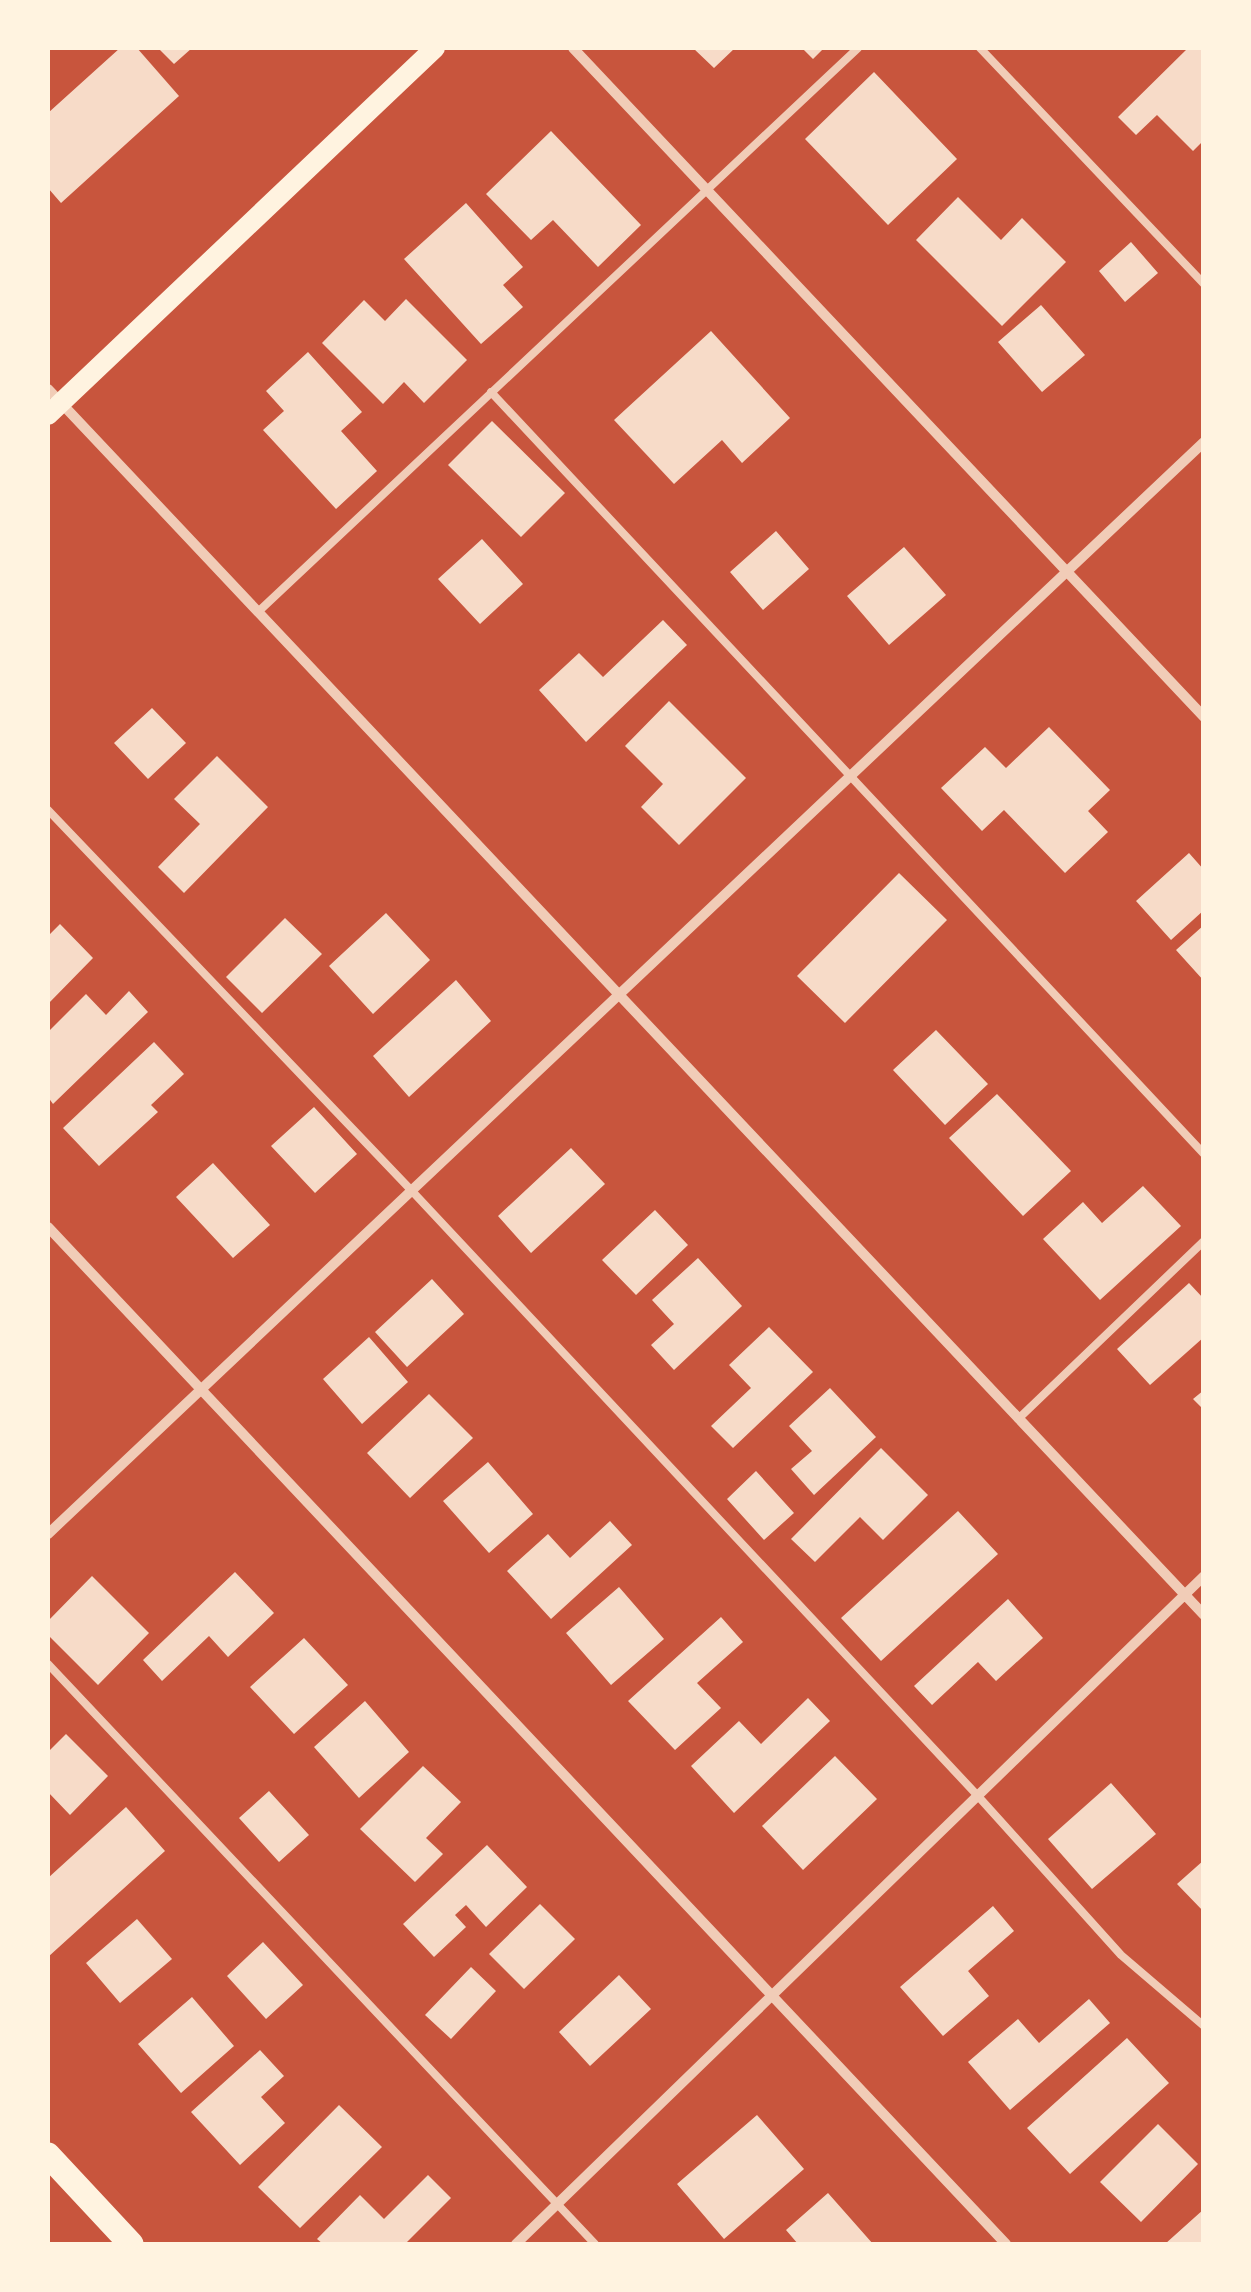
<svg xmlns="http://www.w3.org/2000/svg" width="1251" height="2292" viewBox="0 0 1251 2292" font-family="'Fira Sans',sans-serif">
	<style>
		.building { fill: #f7dbc8 }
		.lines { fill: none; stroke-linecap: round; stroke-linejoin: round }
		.service { stroke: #f1ccb7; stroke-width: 8 }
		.minor { stroke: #f1ccb7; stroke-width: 10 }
		.secondary { stroke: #fff3e0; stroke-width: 20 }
		.primary { stroke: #fff3e0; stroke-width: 25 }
	</style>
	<rect width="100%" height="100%" fill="#c8553d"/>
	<!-- building -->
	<path class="building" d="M120,48h17l42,48 -118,107 -13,-15v-75z
		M158,48h34l-18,16z
		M693,48h42l-21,20z
		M802,48h22l-11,11z
		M1188,48h16v92l-11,11 -36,-36 -21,20 -18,-18z
		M874,72l83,87 -69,66 -83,-86z
		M551,131l90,94 -43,42 -45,-47 -22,20 -45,-46z
		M958,197l43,43 21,-22 44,44 -64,64 -86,-86z
		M466,203l57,64 -20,18 20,22 -42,37 -77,-85z
		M1131,242l27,31 -33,29 -26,-31z
		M406,299l61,61 -43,43 -20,-21 -21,22 -61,-61 42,-43 21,21z
		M1041,305l44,50 -43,37 -44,-50z
		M711,331l79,87 -48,45 -20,-23 -48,44 -60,-64z
		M308,352l54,60 -21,19 36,40 -41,38 -73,-79 21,-19 -18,-20z
		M492,421l73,72 -44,44 -73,-72z
		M776,531l33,38 -46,41 -33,-38z
		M482,539l41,45 -43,40 -42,-45z
		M904,547l42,48 -57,50 -42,-49z
		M663,620l24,25 -101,97 -47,-52 40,-37 24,24z
		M669,701l77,77 -67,67 -38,-38 22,-23 -38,-38z
		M152,708l34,35 -38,36 -34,-36z
		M1049,727l61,63 -22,21 20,21 -43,41 -61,-63 -22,21 -41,-43 44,-41 21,21z
		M217,756l51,51 -84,86 -26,-26 42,-43 -26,-25z
		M1189,853l15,17v40l-33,30 -35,-39z
		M899,873l48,47 -102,103 -48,-47z
		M386,913l44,47 -57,54 -44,-48z
		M285,918l37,36 -60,59 -36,-36z
		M60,924l33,34 -45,46v-68z
		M1204,925v56l-28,-31z
		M456,980l35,41 -82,76 -36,-41z
		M129,991l19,21 -95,92 -5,-7v-65l38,-38 20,21z
		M936,1030l52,54 -43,41 -52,-55z
		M154,1042l30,32 -33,31 7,7 -59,54 -36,-38z
		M997,1094l74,77 -48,45 -74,-78z
		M314,1107l43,47 -42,39 -44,-47z
		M571,1148l34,36 -74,69 -33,-37z
		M213,1163l57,62 -37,33 -57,-61z
		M1143,1186l38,40 -81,74 -57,-61 40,-37 19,21z
		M655,1210l33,35 -52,50 -34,-35z
		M698,1258l44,48 -68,64 -23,-25 23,-21 -22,-24z
		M432,1279l32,35 -57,53 -32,-35z
		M1189,1283l15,16v38l-54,48 -33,-36z
		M769,1327l44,45 -80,76 -22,-22 40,-38 -22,-23z
		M369,1337l39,45 -46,42 -39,-45z
		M830,1388l46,49 -62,58 -23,-26 21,-18 -23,-25z
		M1204,1390v20l-11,-11z
		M429,1394l44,44 -63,60 -43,-45z
		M881,1448l47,47 -45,45 -23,-23 -45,45 -24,-23z
		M488,1462l45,52 -44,39 -46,-52z
		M756,1471l38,42 -30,27 -37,-41z
		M958,1511l40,43 -117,107 -40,-43z
		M610,1521l22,24 -81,74 -44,-48 41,-37 22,24z
		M235,1572l39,41 -46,44 -19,-21 -47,45 -19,-21z
		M92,1576l57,57 -51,52 -50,-50v-14z
		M619,1587l45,52 -53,46 -45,-52z
		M1008,1599l35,39 -47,43 -18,-19 -46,43 -18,-19z
		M721,1617l22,25 -46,41 24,25 -46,42 -47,-49z
		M304,1638l44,47 -54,49 -44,-47z
		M808,1698l22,23 -96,92 -43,-47 48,-45 22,23z
		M365,1701l44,51 -50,46 -45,-51z
		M66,1734l42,42 -38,39 -22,-23v-40z
		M835,1756l42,43 -74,71 -41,-44z
		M423,1766l38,36 -35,36 17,16 -28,28 -55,-53z
		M1111,1783l45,51 -64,55 -44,-50z
		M269,1791l40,44 -30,27 -40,-44z
		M126,1807l39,44 -117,106v-79z
		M487,1845l40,42 -41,40 -20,-22 -11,10 11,12 -32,30 -31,-33z
		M1204,1860v52l-27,-28z
		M540,1904l35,35 -51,50 -35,-35z
		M993,1906l21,25 -46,40 21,25 -46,40 -43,-49z
		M137,1919l35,40 -52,44 -34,-40z
		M263,1942l40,43 -37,34 -39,-43z
		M471,1967l25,24 -45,48 -26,-24z
		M619,1975l32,34 -61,57 -31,-34z
		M192,1997l42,49 -53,47 -43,-49z
		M1089,1999l21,24 -100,87 -42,-48 50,-43 21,24z
		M1127,2038l42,45 -99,91 -43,-46z
		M260,2050l24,26 -23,21 24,26 -45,42 -49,-53z
		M339,2105l43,42 -82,81 -42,-41z
		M757,2115l47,54 -80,70 -47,-55z
		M1158,2124l40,40 -57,58 -41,-40z
		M428,2175l23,23 -46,46h-82l-6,-5 43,-44 24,24z
		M828,2193l45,51h-75l-12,-14z
		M1204,2209v35h-39z"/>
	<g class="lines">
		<!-- service -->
		<path class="service" d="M980,48l224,236
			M491,392l713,762
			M258,612l600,-564
			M48,810l363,380 566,605 144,160 83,71
			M1018,1419l186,-178
			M48,1664l547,580"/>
		<!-- minor -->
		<path class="minor" d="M573,48l631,669
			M48,389l1156,1226
			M48,1227l958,1017
			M48,1534l1156,-1092
			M516,2244l688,-668"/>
		<!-- secondary -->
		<path class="secondary" d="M48,415l387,-367"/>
		<!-- primary -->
		<path class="primary" d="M48,2155l83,89"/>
	</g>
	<!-- border -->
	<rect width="1251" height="2292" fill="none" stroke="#fff3e0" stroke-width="100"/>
</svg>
